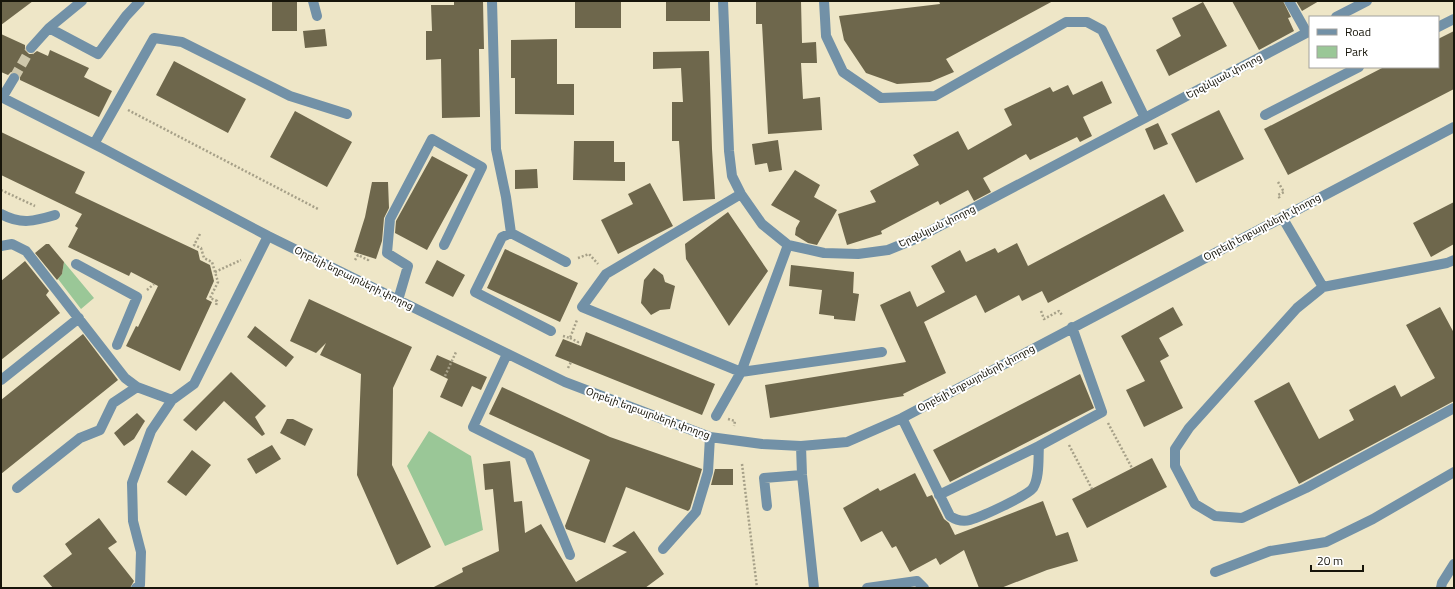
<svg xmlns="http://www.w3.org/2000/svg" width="1455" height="589" viewBox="0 0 1455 589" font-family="'Titillium Web','Noto Sans Armenian',sans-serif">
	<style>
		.green { fill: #9ac797 }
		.building { fill: #6e674c }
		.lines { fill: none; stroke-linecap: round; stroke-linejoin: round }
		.minor-tunnel { stroke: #cec7ab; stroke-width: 10; stroke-dasharray: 10 5; stroke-linecap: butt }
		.path { stroke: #a6a088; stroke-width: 2.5; stroke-dasharray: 2 2; stroke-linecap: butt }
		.minor { stroke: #7291a7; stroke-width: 10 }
		.labels { text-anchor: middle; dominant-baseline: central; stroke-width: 4; stroke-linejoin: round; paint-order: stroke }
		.street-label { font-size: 10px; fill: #17150a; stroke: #fff }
	</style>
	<rect width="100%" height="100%" fill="#eee6c7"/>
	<!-- green -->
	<path class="green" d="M64,262l30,36 -13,11 -23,-30 4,-5z
		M429,431l42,25 12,74 -38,16 -38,-80z"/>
	<!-- building -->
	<path class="building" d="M1,1h32l-32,24z
		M272,1h25v30h-25z
		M454,1h29l1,48h-5l1,68 -38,1 -1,-59 -15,1v-29h6l-1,-26h23z
		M575,1h46v27h-46z
		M666,1h44v20h-44z
		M756,1h45l1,42 14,-1 1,21h-16l2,36 17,-2 2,33 -54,4 -6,-110h-6z
		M939,1h114l-107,58 8,13 -24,10 -33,2 -31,-11 -22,-33 -5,-24 101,-12z
		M1232,1h51l8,16 -3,1 6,13 -35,19z
		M1296,1h23l-17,10z
		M1203,2l24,44 -58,30 -13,-26 25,-14 -9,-18z
		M325,29l2,17 -22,2 -2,-17z
		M1454,31v58l-166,86 -24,-46 120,-62h54v-28z
		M1,34l24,11v5l4,4h4l4,-3 11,5 2,-6 39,18 -5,9 28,14 -13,26 -79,-37v-5l-3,-3h-6l-3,3 -7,-3z
		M557,39v45h17v31l-59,-1v-36h-4v-38z
		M709,51l3,98 3,50 -32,2 -4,-60h-7v-39h11l-2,-34 -28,1v-17z
		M174,61l72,38 -18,34 -72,-38z
		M1102,81l10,22 -29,14 9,19 -12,6 -3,-5 -47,23 -4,-6 -43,24 8,14 -17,9 -6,-11 -28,15 -2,-4 -57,30 1,3 -35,11 -9,-31 38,-12 -6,-11 49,-26 -6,-10 45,-24 10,19 44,-25 -8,-16 46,-22 3,5 15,-7 5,10z
		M1219,110l25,49 -48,24 -25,-49z
		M295,111l57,31 -25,45 -57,-30z
		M1158,123l10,21 -14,6 -9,-21z
		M1,132l84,40 -10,21 123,58 2,9 10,5 4,16 -8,18 6,3 -32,69 -54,-25 10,-20 2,1 20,-41 -27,-14 -2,4 -61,-29 10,-19 -3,-2 7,-12 -81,-39z
		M778,140l4,30 -13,2 -2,-9 -12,2 -3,-21z
		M574,141h40v21h11v19l-52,-1z
		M432,156l36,19 -41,75 -32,-17 1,-12z
		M537,169l1,19 -23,1v-19z
		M795,170l25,15 -6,12 23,13 -20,35 -9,-2 -13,-8 1,-7 4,-7 -29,-16z
		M372,182h16l1,26 -5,10 -2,23 -6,18 -22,-7 11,-35z
		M650,183l23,43 -55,28 -17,-34 32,-16 -5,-10z
		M1164,194l20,37 -136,72 -6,-12 -20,10 -3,-6 -34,18 -9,-18 -52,27 22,51 -43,21 1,2 -134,22 -5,-33 141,-23 -26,-57 30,-14 7,16 28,-15 -14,-26 29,-16 6,12 29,-14 3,5 19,-10 11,23z
		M1454,202v42l-23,13 -18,-34z
		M728,212l40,59 -39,55 -43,-67 -1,-15z
		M46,244h3l15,18 -2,12 -5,6 -22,-27z
		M505,249l73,34 -18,39 -73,-34z
		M437,260l28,15 -12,22 -28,-14z
		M25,261l24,30 -3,4 14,18 -59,47v-79z
		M791,265l63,7 -1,21 6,1 -4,27 -21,-2v-3l-15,-2 3,-24 -33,-4z
		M654,268l9,7 2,7 10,4 -5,23 -10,1 -9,5 -10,-12 3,-23z
		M309,299l103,48 -19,41 -1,77 39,82 -34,18 -40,-90 4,-101 -41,-19 6,-12 -10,10 -26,-12z
		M1173,307l10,18 -24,13 10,18 -9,5 23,47 -39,19 -18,-37 19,-9 -24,-45z
		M1440,307l14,26v68l-155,83 -45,-83 35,-19 30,57 35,-19 -5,-10 46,-25 6,12 34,-19 -29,-53z
		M255,326l39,31 -8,10 -39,-30z
		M586,332l129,52 -13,31 -147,-59 8,-17 18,7z
		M83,334l35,46 -117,94v-74z
		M437,355l50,22 -6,13 -9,-4 -10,21 -22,-10 8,-18 -18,-9z
		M231,372l35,34 -11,11 10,17 -3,2 -38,-35 -28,30 -13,-11z
		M1080,374l14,34 -144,74 -17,-32z
		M502,387l108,50 92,32 -12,40 -2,2 -62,-24 -21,56 -39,-14 -1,-3 25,-66 -101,-46z
		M137,413l8,8 -11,18 -10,7 -10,-13z
		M287,419h6l20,10 -8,17 -25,-13z
		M272,445l9,14 -25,15 -9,-15z
		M192,450l19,15 -25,31 -19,-14z
		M1152,458l15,29 -80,41 -15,-29z
		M510,461l4,41 8,-1 3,32 16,-9 35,58 51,-30 -15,-6 22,-15 30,43 -19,14h-213l31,-16 -1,-4 37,-17 -6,-62 -8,1 -2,-26z
		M715,469h18v16h-22z
		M915,473l12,24 5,-2 12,24 5,4 6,12 88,-34 13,35 12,-4 10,29 -31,9 -46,18h-22l-15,-38 -24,15 -4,-7 -26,14 -14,-26 -4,2 -10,-17 -21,11 -18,-34 35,-20 2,3z
		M99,518l18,24 -9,6 26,33 -4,7h-77l-10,-12 29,-22 -7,-10z"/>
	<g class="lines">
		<!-- minor-tunnel -->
		<path class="minor-tunnel" d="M14,78l17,-30"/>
		<!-- path -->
		<path class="path" d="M128,110l190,99
			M1278,182l6,10 -6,3 2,4
			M1,190l34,16
			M200,234l-6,11 7,3 3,10 8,4 6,20 -8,16 7,3 -1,5
			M578,258l11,-4 9,10
			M355,260l3,-5 10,5 1,-3
			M215,272l26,-12
			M147,290l7,-6
			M1041,311l3,8 15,-8 3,4
			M563,336l7,2 7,-18
			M570,338l8,4 -1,3
			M568,368l3,-6
			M445,376l11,-24
			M728,419l7,2 -1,5
			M1108,423l24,45
			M1069,445l23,44
			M742,464l15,124"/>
		<!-- minor -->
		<path class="minor" d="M82,1l-33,27 49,26 28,-38 14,-15
			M313,1l4,15
			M492,1l4,148 10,48 5,36 55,29
			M723,1l6,150 3,25 9,18 21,30 26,21 36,8 34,1 30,-4 27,-11 395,-208
			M824,1l2,35 17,36 38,26 54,-2 131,-74h21l15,8 43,88
			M1289,1l18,32
			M1336,17l31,-16
			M1438,27l16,-8
			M31,48l18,-20
			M1,97l103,52 164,87 297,146 145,55 52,7 39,2 46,-4 55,-24 552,-291
			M2,98l12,-20
			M1265,115l94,-48
			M94,144l60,-106 28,4 108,54 57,18
			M741,194l-135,80 -24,33 159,65 47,-127
			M1,214c20,11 34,7 54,1
			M1282,217l41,70
			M511,233l-9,4 -27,55 76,39
			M1,246l11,-2 14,7 99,127 12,9 35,13
			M1454,260l-7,3 -124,24 -26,21 -108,120 -14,21v17l20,38 20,12 27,2 64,-30 148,-80
			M76,264l61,33 -20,48
			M398,300l10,-34 -21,-13 3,-34 42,-80 50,28 -38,78
			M507,354l-34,73 56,28 41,100
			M1,380l78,-62
			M716,416l25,-44 141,-20
			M902,418l48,98c6,4 13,6 20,4 11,-3 57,-24 63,-32 7,-11 5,-30 6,-42l63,-34 -30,-85
			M801,446l1,29 12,113
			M17,488l63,-50 20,-8 13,-27 24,-16
			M939,495l100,-49
			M767,506l-3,-28 38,-3
			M663,549l33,-37 12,-40 2,-35
			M1215,572l55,-21 56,-9 47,-23 81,-47
			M136,588l4,-3 1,-33 -8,-31 -1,-38 19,-52 21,-31 22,-16 74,-148
			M867,588l50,-7 7,7
			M1441,588l1,-5 12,-19"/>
	</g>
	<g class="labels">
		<!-- street labels -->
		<g class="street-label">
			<text transform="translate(1224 76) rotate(-28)">Երզնկյան փողոց</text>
			<text transform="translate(937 226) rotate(-26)">Երզնկյան փողոց</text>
			<text transform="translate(1262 227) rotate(-28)">Օրբելի եղբայրների փողոց</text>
			<text transform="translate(354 278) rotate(26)">Օրբելի եղբայրների փողոց</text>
			<text transform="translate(976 378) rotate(-28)">Օրբելի եղբայրների փողոց</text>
			<text transform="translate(648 413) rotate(20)">Օրբելի եղբայրների փողոց</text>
		</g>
	</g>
	<!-- border -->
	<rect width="1455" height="589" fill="none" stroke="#17150a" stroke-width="4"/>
	<!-- legend -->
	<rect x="1309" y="16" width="130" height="52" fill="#ffffff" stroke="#a2a19d"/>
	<rect x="1317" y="29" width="20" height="6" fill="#7291a7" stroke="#a2a19d"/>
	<text x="1345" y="36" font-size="12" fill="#17150a">Road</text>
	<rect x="1317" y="46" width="20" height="12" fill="#9ac797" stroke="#a2a19d"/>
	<text x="1345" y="56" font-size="12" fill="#17150a">Park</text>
	<!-- scale -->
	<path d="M1311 565v6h52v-6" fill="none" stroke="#17150a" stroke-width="2"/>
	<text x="1317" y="565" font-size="12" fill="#17150a" stroke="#ffffff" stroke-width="3" paint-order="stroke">20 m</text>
</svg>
